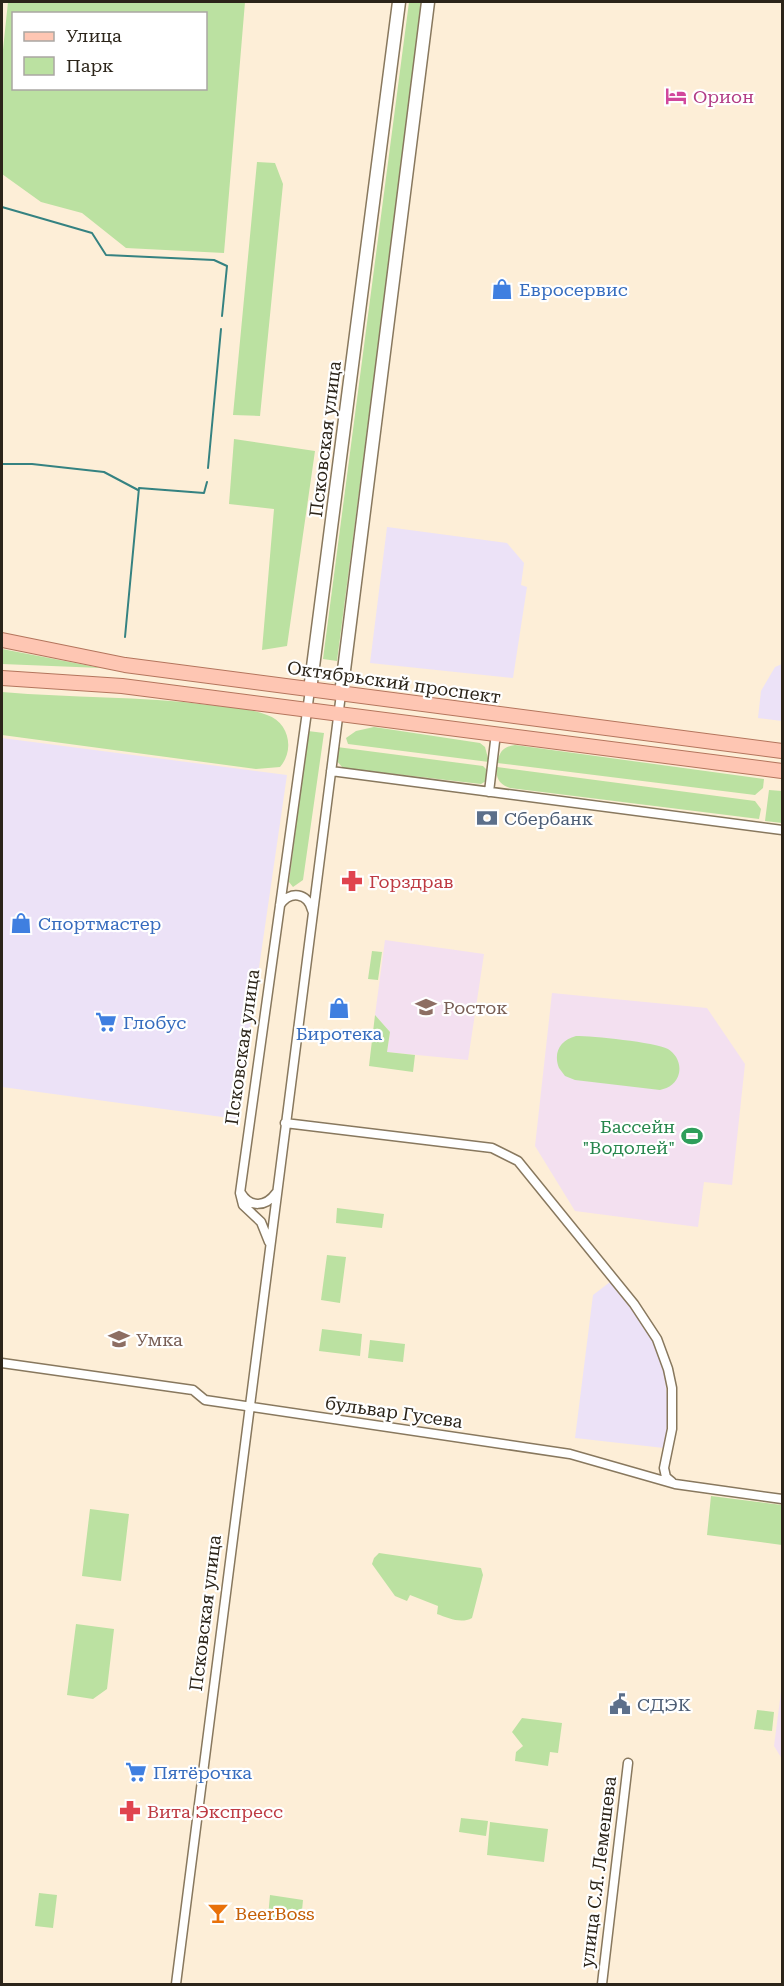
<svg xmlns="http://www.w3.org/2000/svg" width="784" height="1986" viewBox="0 0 784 1986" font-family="'Roboto Serif',serif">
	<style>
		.commercial { fill: #ece2f7 }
		.education { fill: #f3e0f0 }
		.green { fill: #bbe1a1; fill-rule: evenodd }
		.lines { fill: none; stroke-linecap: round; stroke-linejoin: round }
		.stream { stroke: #358281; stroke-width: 2 }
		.street-casing { stroke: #88785e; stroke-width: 11 }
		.secondary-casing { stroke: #88785e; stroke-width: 15 }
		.primary-casing { stroke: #b4755d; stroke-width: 16 }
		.street { stroke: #fff; stroke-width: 8 }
		.secondary { stroke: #fff; stroke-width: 12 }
		.primary { stroke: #fec6b3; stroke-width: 14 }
		.labels { text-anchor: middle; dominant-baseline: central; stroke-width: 4.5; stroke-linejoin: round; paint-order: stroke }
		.hotel-label { font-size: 18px; fill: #b23c85; stroke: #fff; text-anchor: start }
		.shop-label { font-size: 18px; fill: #366cbe; stroke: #fff; text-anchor: start }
		.street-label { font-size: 18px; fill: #2b2419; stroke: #fff }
		.service-label { font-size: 18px; fill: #4e5e75; stroke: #fff; text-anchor: start }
		.health-label { font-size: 18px; fill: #be3a42; stroke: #fff; text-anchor: start }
		.education-label { font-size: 18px; fill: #785e54; stroke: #fff; text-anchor: start }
		.leisure-label { font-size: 18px; fill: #27864d; stroke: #fff; text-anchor: end }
		.food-label { font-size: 18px; fill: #c56008; stroke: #fff; text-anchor: start }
	</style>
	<rect width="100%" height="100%" fill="#fdeed7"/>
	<!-- commercial -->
	<path class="commercial" d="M387,527l120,16 17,20 -3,22 6,2 -14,91 -143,-15z
		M782,664v57l-24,-3 3,-27 14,-24z
		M2,738l285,37 -50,344 -235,-32z
		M610,1282l32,40 15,27 7,23 5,39 -5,37 -89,-10 18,-143z"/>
	<!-- education -->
	<path class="education" d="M385,940l99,14 -16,106 -81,-8 3,-20 -15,-17z
		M552,993l155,15 38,56 -13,121 -28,-3 -6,45 -123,-16 -40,-65z
		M782,1684v75l-8,-13z"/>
	<!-- green -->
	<path class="green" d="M8,2h237l-21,251 -98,-5 -44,-35 -41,-11 -39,-28v-115zM14,14h192v74h-192z
		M409,2h14l-86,659 -14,-2z
		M257,162l18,1 8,21 -23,232 -27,-1z
		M234,439l81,12 -28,195 -25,4 12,-141 -45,-5z
		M2,649l99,19 -99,-4z
		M2,692c69,6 138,4 207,13 19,2 40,3 58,10 22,7 28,35 13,52l-24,2 -254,-34z
		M374,727l106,16 5,4 4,15 -141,-18 -2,-6 10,-7z
		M308,731l16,2 -21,147 -10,7 -4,-5z
		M515,745l249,34 -1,9 -8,7 -258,-32c3,-12 6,-16 18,-18z
		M337,747l146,19 4,4 -1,11 -5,3 -138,-16 -8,-9z
		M497,767l258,34 6,8 -2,10 -249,-31c-10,-3 -15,-10 -13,-21z
		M769,790l13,1v32l-17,-2z
		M372,951l10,1 -4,28 -10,-1z
		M375,1015l15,17 -3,20 28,3 -2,17 -44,-6z
		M576,1036c16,0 79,6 92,13 8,5 13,14 11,24 -2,10 -10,15 -19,17l-85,-10 -10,-4 -6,-8c-6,-15 1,-28 17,-32z
		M337,1208l47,6 -2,14 -46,-5z
		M327,1255l19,2 -6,46 -19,-3z
		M322,1329l40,5 -2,22 -41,-5z
		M370,1340l35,4 -2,18 -35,-4z
		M711,1496l71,9v40l-75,-10z
		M90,1509l39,5 -8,67 -39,-5z
		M379,1553l102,15 2,7 -11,43c-11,6 -24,0 -35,-4l1,-8 -28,-11 -3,6 -12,-5 -23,-32 2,-6z
		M76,1624l38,5 -7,60 -14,10 -26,-4z
		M757,1710l17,2 -2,19 -18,-2z
		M522,1718l40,5 -4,30 -8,-1 -2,14 -33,-5 1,-9 7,-6 -11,-14z
		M461,1818l27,3 -2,15 -27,-4z
		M490,1822l58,7 -4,33 -57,-7z
		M39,1893l18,2 -4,33 -18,-2z
		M270,1895l33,5 -2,21 -33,-4z"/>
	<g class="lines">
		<!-- stream -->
		<path class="stream" d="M2,207l90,26 14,22 108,5 13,6 -5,50
			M2,464h30l72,8 34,18
			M208,468l13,-139
			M125,637l14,-149 65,5 3,-11"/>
		<defs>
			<path id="street" d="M331,771l451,59
				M489,792l7,-59
				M280,905c10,-15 28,-12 32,5
				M285,1123l207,25 26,13 116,143 23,35 11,30 4,19v41l-8,39 2,9 6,5
				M241,1193c9,15 25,14 35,0
				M269,1242l-8,-20 -18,-17 -3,-12 70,-503
				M2,1363l191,27 12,10 365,54 105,30 107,15
				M176,1984l165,-1290
				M602,1984l26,-221"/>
			<path id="secondary" d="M310,690l89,-688
				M341,694l87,-692"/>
			<path id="primary" d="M2,640l123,25 657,86
				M2,678l120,8 660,85"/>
		</defs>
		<!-- street casing -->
		<use href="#street" class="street-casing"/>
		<!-- secondary casing -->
		<use href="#secondary" class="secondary-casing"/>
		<!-- primary casing -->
		<use href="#primary" class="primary-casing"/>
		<!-- street -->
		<use href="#street" class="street"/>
		<!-- secondary -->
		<use href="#secondary" class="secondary"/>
		<!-- primary -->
		<use href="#primary" class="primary"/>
	</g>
	<!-- icons -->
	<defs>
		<symbol id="hotel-bare" viewBox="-9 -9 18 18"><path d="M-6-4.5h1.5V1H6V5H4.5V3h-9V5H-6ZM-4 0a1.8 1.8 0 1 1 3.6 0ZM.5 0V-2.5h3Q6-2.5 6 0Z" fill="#d1479c" stroke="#fff" stroke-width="2.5" paint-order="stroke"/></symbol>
		<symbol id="shop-bare" viewBox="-9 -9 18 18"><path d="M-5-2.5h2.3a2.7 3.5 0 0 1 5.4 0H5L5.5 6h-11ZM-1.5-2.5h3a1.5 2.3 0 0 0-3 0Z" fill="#3f7fe0" stroke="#fff" stroke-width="2.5" paint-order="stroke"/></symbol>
		<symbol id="bank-bare" viewBox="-9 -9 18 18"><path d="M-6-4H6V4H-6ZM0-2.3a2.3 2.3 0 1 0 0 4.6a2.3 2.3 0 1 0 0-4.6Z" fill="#5c6f8a" stroke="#fff" stroke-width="2.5" paint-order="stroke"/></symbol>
		<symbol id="pharmacy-bare" viewBox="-9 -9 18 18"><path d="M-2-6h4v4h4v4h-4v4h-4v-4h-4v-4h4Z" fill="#e0444e" stroke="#fff" stroke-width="2.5" paint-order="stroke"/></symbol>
		<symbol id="school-bare" viewBox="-9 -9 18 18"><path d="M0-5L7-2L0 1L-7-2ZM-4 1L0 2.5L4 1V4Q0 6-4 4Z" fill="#8d6e63" stroke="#fff" stroke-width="2.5" paint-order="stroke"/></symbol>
		<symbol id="supermarket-bare" viewBox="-9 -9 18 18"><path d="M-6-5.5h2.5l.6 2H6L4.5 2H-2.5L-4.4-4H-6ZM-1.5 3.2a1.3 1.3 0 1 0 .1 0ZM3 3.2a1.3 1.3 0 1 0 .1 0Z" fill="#3f7fe0" stroke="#fff" stroke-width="2.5" paint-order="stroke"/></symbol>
		<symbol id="stadium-bare" viewBox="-9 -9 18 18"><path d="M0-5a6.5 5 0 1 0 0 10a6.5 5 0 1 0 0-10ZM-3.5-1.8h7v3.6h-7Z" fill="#2e9e5b" stroke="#fff" stroke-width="2.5" paint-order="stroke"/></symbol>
		<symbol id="civic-bare" viewBox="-9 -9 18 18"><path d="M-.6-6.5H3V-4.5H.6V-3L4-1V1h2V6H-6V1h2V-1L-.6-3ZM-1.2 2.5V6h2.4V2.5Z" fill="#5c6f8a" stroke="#fff" stroke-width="2.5" paint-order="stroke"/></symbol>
		<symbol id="bar-bare" viewBox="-9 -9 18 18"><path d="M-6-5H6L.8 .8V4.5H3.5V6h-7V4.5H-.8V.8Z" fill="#e8710a" stroke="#fff" stroke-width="2.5" paint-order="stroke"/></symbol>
	</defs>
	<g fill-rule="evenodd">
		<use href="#hotel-bare" x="661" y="81" width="30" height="30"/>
		<use href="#shop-bare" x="487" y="274" width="30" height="30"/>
		<use href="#bank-bare" x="472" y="803" width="30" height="30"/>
		<use href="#pharmacy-bare" x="337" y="866" width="30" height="30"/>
		<use href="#shop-bare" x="6" y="908" width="30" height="30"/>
		<use href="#school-bare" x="411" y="992" width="30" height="30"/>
		<use href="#shop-bare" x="324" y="993" width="30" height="30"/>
		<use href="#supermarket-bare" x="91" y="1007" width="30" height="30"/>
		<use href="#stadium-bare" x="677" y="1121" width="30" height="30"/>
		<use href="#school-bare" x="104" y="1324" width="30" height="30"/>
		<use href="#civic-bare" x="605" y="1689" width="30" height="30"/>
		<use href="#supermarket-bare" x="121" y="1757" width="30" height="30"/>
		<use href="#pharmacy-bare" x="115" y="1796" width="30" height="30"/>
		<use href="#bar-bare" x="203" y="1898" width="30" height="30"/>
	</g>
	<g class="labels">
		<!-- hotel labels -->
		<g class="hotel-label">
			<text x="693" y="96">Орион</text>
		</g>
		<!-- shop labels -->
		<g class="shop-label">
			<text x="519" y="289">Евросервис</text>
			<text x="38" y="923">Спортмастер</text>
			<text x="123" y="1022">Глобус</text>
			<text x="339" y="1033" text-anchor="middle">Биротека</text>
			<text x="153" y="1772">Пятёрочка</text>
		</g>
		<!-- street labels -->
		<g class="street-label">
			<text transform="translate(325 439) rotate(-83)">Псковская улица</text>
			<text transform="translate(394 682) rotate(8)">Октябрьский проспект</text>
			<text transform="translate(242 1047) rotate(-82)">Псковская улица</text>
			<text transform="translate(394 1412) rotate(8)">бульвар Гусева</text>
			<text transform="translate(205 1613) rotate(-83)">Псковская улица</text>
			<text transform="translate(598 1872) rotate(-83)">улица С.Я. Лемешева</text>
		</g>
		<!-- service labels -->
		<g class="service-label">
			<text x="504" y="818">Сбербанк</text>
			<text x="637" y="1704">СДЭК</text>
		</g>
		<!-- health labels -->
		<g class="health-label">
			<text x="369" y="881">Горздрав</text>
			<text x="147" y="1811">Вита Экспресс</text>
		</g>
		<!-- education labels -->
		<g class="education-label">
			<text x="443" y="1007">Росток</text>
			<text x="136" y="1339">Умка</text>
		</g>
		<!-- leisure labels -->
		<g class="leisure-label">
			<text x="675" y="1126">Бассейн<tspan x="675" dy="21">"Водолей"</tspan></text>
		</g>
		<!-- food labels -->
		<g class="food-label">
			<text x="235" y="1913">BeerBoss</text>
		</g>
	</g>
	<!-- border -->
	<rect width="784" height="1986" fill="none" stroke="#2b2419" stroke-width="6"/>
	<!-- legend -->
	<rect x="12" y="12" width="195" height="78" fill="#ffffff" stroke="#aaa7a3" stroke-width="1.5"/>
	<rect x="24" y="32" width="30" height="9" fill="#fec6b3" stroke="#aaa7a3" stroke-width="1.5"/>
	<text x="66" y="42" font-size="18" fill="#2b2419">Улица</text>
	<rect x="24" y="57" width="30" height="18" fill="#bbe1a1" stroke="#aaa7a3" stroke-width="1.5"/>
	<text x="66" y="72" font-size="18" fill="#2b2419">Парк</text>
</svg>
